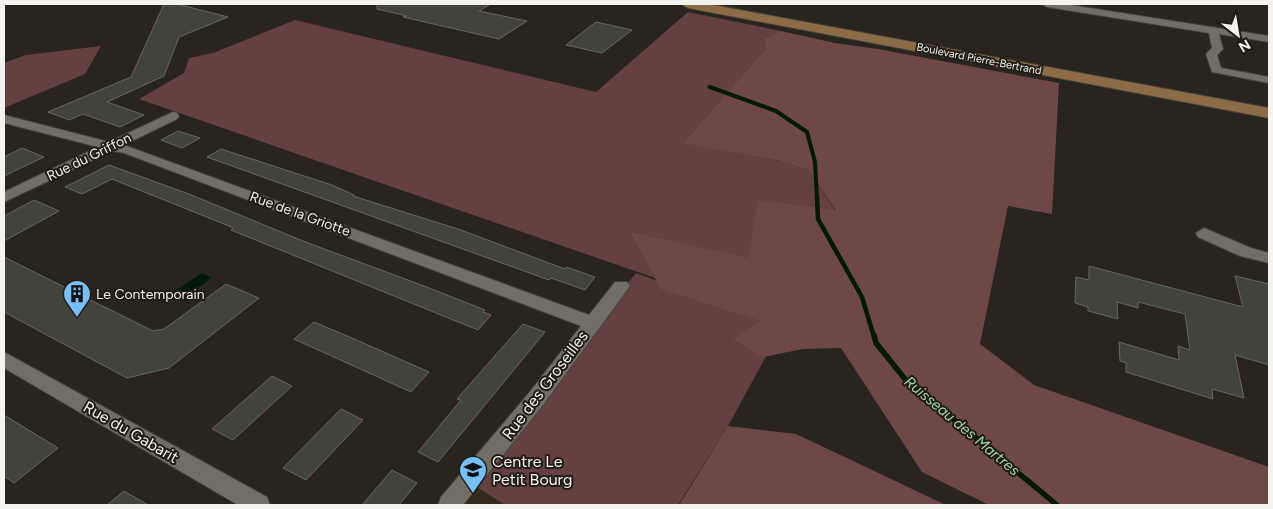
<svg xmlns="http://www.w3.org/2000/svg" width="1273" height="509" viewBox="0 0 1273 509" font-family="Figtree,sans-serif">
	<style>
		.built { fill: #312a1d }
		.green { fill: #644140 }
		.forest { fill: #6e4847 }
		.water { fill: #011905 }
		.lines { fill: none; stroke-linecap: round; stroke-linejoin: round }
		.stream-far3 { stroke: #011905; stroke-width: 3 }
		.stream-far2 { stroke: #011905; stroke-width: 4 }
		.stream-far1 { stroke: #011905; stroke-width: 4.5 }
		.stream { stroke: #011905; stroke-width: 5.5 }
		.building { fill: #42443b; stroke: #67695f }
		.minor-casing { stroke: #44403a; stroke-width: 2 }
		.secondary-casing { stroke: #44403a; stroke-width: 2 }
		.minor { fill: #726e65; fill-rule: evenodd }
		.secondary { fill: #8c6b47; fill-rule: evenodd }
		.labels { text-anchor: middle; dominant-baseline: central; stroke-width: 4; stroke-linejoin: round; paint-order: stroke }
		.far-street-label { font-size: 11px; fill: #f5f3ed; stroke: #201c14 }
		.street-label { font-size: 14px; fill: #f5f3ed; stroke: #201c14 }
		.poi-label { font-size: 14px; fill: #f5f3ed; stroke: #201c14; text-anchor: start }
		.water-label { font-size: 15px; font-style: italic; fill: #a3d6a8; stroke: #201c14 }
		.near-street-label { font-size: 16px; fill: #f5f3ed; stroke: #201c14 }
		.near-poi-label { font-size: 16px; fill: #f5f3ed; stroke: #201c14; text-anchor: start }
	</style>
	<rect width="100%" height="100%" fill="#29251e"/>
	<!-- built -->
	<path class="built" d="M469,482l36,23h-56z"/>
	<!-- green -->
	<path class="green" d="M688,12l93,19 -17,7 2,10 -82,94 88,17 36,11 28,41 -87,48 -120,-28 26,47 -516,-179 45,-26 5,-15 24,-5 82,-33 301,72z
		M101,46l-16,28 -81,34v-45l22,-8z
		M636,273l146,54 -54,99 -50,79h-173l-36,-23z"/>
	<!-- forest -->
	<path class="forest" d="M781,31l54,12 43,6 181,34 -7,131 -44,-8 -28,138 54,41 235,82v38h-280l-67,-33 -81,-124 -38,1 -40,8 -30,-18 28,-18 -100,-32 -32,-58 119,27 10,-58 78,10 -28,-40 -36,-11 -89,-16 83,-95 -2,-10z
		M728,426l68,8 150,71h-267z"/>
	<!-- water -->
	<path class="water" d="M202,273l10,5 -28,19 -11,-5z"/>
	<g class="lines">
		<!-- stream-far3 -->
		<path class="stream-far3" d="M709,87l4,1"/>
		<!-- stream-far2 -->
		<path class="stream-far2" d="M710,87l66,24 31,21 8,30 2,37"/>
		<!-- stream-far1 -->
		<path class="stream-far1" d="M817,197l1,22 44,78 12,40"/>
		<!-- stream -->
		<path class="stream" d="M874,335l2,8 29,36 152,126"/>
	</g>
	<!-- building -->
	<path class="building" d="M164,4h13l51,13 -49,20 -15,39 -57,26 37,13 -24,12 -37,-13 -14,6 -21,-8 83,-35z
		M377,4h114l-12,7 48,10 -28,18 -96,-22 4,-1 -30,-7z
		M596,22l36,8 -30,23 -36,-8z
		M178,131l22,7 -18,10 -21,-8z
		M22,148l22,9 -40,19v-19z
		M221,149l111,36 22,10 -1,1 108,34 104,39 1,-2 29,10 -10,13 -34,-12 -2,2 -342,-123z
		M109,165l80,29 114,47 121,45 61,24 -2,2 8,3 -13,15 -247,-100 3,-2 -122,-49 -30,15 -17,-7z
		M34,200l25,11 -55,30v-25z
		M4,257l149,74 11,-2 62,-45 33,14 -90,70 -42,10 -123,-66z
		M1089,266l154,41 -8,-31 34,8v81l-34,-10 9,43 -32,-9 1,10 -87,-27v-9l-6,-2 -1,-19 60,18 -1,-14 12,4 -5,-36 -47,-12v6l-21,-6 1,17 -30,-8v-4l-13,-4 1,-26 13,3z
		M314,322l38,16 77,34 -18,20 -117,-53z
		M523,324l22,8 -107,130 -20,-10 43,-52 -4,-1z
		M272,376l20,10 -59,54 -21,-11z
		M341,409l22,11 -57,60 -23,-12z
		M4,415l54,33 -44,35 -10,-7z
		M392,470l25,13 -18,22h-37z
		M124,491l24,14h-41z"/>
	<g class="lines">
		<defs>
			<path id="minor" d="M1042,4h22l205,32v6l-50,-8 4,15 -6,6 4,13 48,9v6l-57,-11 -6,-18 6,-6 -3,-15 -162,-26z
				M173,112l4,1 2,3 -2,3 -53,26 465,170 26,-33h12l3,4 -87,119 -80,100h-25l3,-8 88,-104 52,-67 -457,-173 -12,-2 -108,51v-10l94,-45 -94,-24v-8l105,27z
				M1204,228l47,20 18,5v10l-29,-7 -42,-19 -2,-4z
				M4,352l263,145 3,8h-32l-234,-137z"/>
			<path id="secondary" d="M681,4h27l561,104v10l-581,-110z"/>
		</defs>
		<!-- minor casing -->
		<use href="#minor" class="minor-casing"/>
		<!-- secondary casing -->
		<use href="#secondary" class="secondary-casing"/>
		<!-- minor -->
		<use href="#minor" class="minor"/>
		<!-- secondary -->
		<use href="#secondary" class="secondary"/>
	</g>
	<!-- icons -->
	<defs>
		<symbol id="building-pin" viewBox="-11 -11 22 30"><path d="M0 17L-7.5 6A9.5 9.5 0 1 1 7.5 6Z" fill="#76c0f7" stroke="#201c14"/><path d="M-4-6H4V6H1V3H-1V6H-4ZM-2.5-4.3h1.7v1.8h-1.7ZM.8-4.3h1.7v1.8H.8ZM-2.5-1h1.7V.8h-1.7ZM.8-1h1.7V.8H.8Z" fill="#111"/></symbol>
		<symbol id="school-pin" viewBox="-11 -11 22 30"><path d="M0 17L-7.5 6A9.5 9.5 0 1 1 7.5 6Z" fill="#76c0f7" stroke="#201c14"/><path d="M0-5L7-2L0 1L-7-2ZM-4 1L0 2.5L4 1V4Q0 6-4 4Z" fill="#111"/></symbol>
	</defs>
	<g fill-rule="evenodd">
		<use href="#building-pin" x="61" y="278" width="32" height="43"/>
		<use href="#school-pin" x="457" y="454" width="32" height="43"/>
	</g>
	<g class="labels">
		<!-- far-street labels -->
		<g class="far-street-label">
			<text transform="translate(979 59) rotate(11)">Boulevard Pierre-Bertrand</text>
		</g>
		<!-- street labels -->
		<g class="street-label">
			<text transform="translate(89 157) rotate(-26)">Rue du Griffon</text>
			<text transform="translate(300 214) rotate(20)">Rue de la Griotte</text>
		</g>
		<!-- poi labels -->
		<g class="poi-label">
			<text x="96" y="294">Le Contemporain</text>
		</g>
		<!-- water labels -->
		<g class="water-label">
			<text transform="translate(962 426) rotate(40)">Ruisseau des Martres</text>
		</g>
		<!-- near-street labels -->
		<g class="near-street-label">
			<text transform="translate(545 385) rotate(-53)">Rue des Groseilles</text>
			<text transform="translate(131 432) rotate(30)">Rue du Gabarit</text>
		</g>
		<!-- near-poi labels -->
		<g class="near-poi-label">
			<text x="492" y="461">Centre Le<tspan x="492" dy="18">Petit Bourg</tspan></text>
		</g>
	</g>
	<!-- border -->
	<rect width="1273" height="509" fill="none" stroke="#f5f3ed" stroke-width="10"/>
	<!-- north arrow -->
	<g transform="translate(1238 35) rotate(149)" stroke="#201c14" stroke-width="4" paint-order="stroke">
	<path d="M0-4L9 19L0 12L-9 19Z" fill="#f5f3ed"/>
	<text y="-8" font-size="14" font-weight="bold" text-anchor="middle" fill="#f5f3ed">N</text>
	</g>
</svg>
